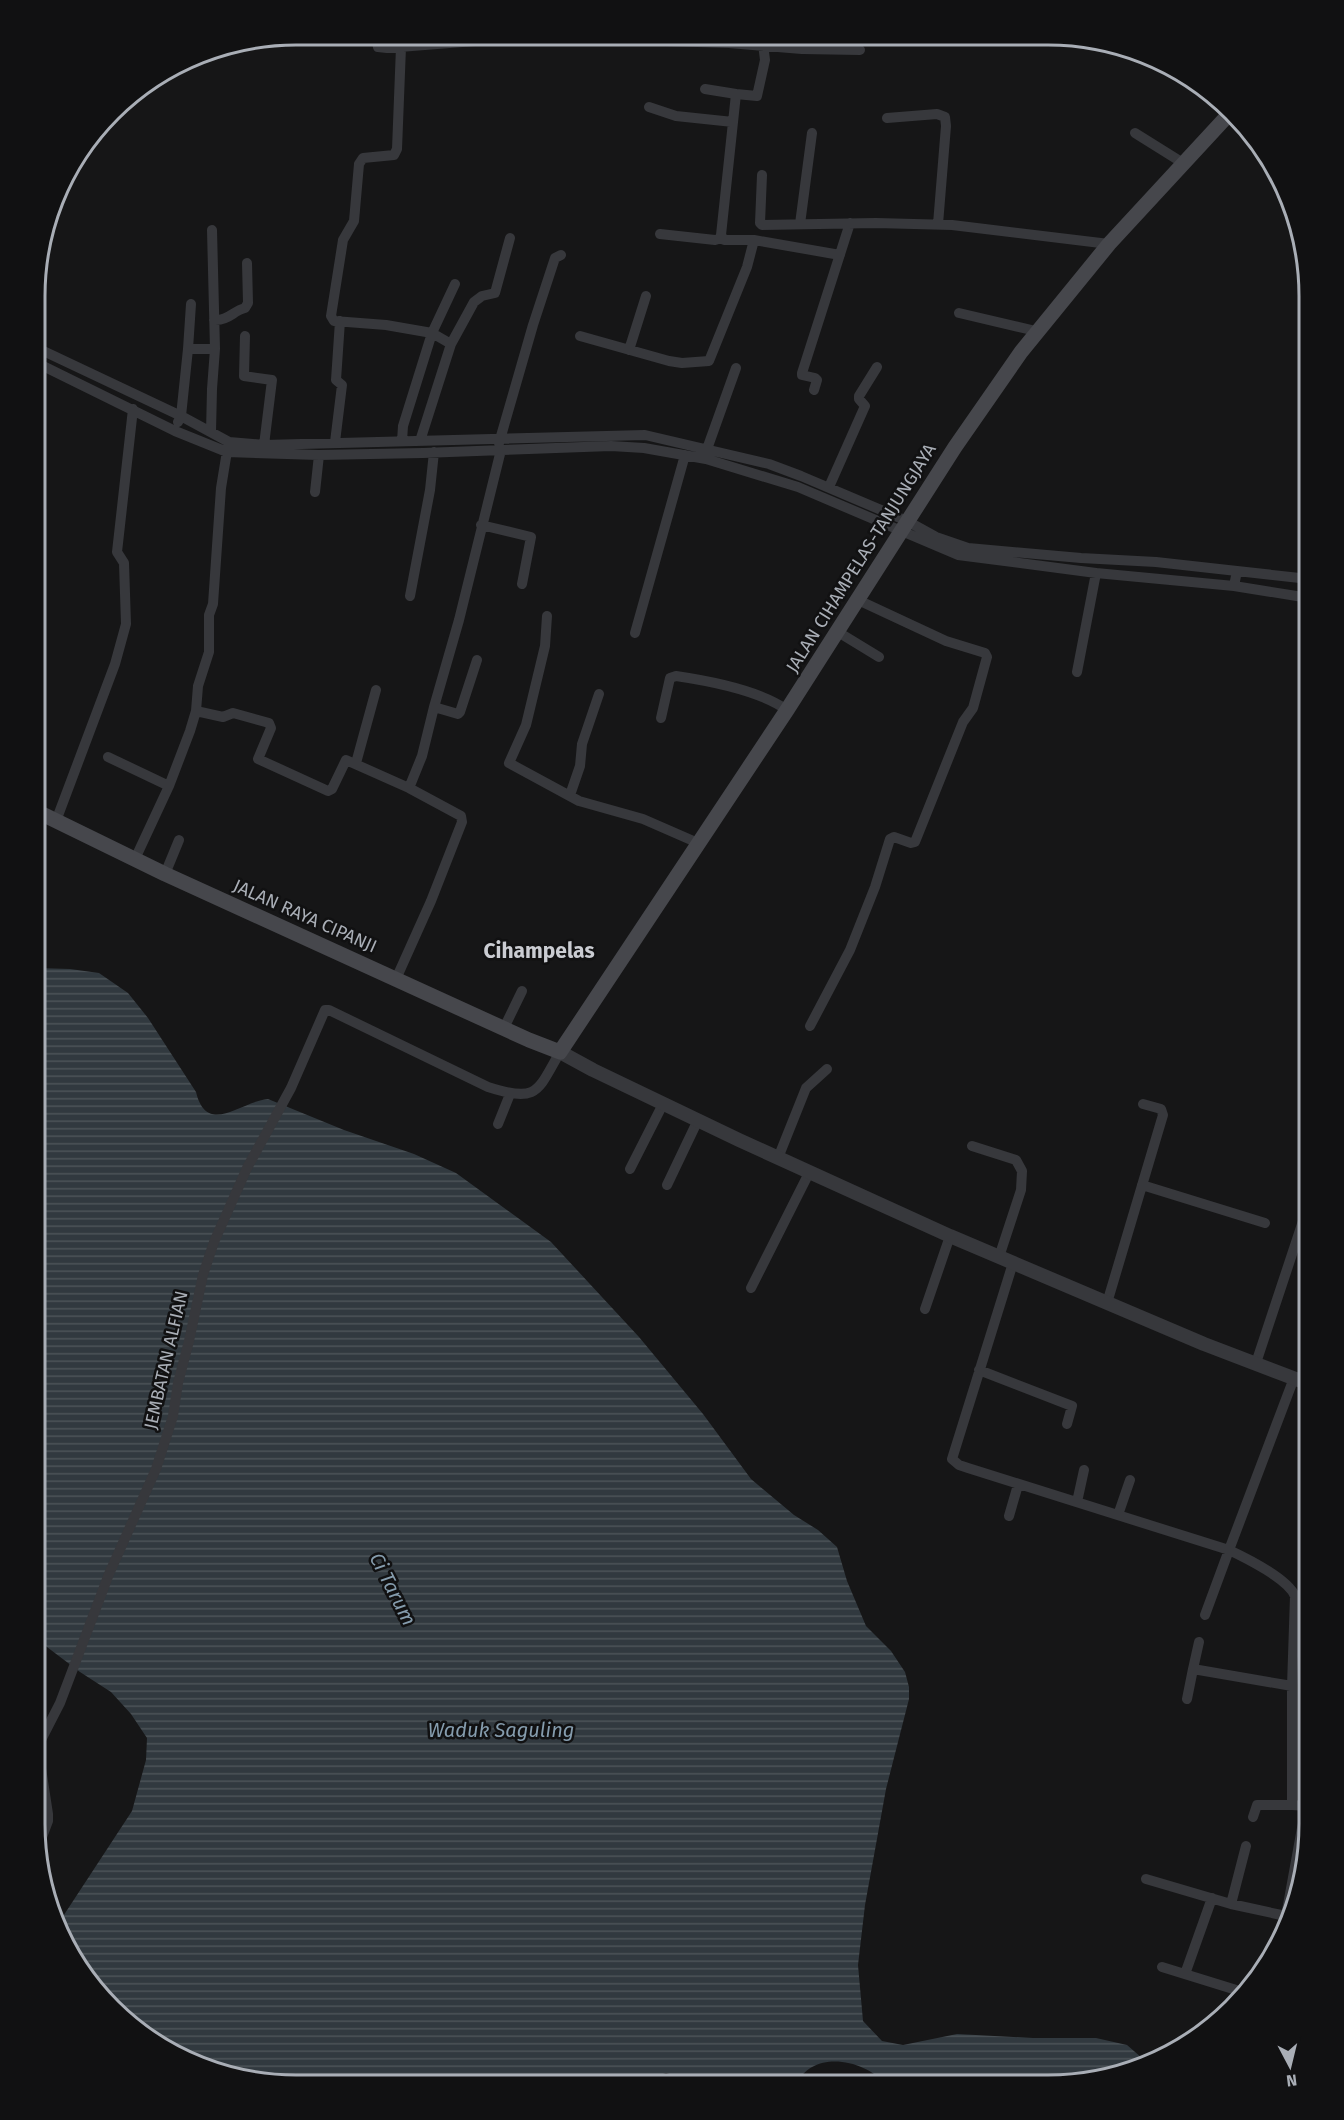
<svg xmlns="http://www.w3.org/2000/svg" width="1344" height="2120" viewBox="0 0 1344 2120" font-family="'Fira Sans',sans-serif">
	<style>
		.water { fill: url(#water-rules) }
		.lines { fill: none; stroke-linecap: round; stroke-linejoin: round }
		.minor { stroke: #37383c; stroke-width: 10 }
		.tertiary { stroke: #37383c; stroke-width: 14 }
		.secondary { stroke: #46474c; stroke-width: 15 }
		.labels { text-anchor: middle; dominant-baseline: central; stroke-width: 5; stroke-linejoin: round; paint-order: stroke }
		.street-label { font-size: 18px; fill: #a9aeb6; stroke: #111112 }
		.water-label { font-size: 20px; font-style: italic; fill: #859cad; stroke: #111112 }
		.quarter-label { font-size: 21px; font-weight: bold; fill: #caccd2; stroke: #111112 }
		.rim { fill: none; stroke: #a9aeb6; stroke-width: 3 }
	</style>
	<defs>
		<pattern id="water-rules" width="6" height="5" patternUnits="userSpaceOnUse" patternTransform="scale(1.5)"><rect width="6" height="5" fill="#31393f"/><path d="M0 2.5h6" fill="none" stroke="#4c5358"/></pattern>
	</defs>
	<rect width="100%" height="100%" fill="#161617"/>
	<!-- water -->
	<path class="water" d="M36,968l34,1 29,4 29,20 20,25 48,74c11,45 45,9 72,7l76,31 70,24 42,19 95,69 88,95 64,77 48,65 43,36 24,15 19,17 10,34 19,45 25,25 14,21 4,15v12l-23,90 -21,116 -7,60 5,56 19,20 21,4 54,-11 76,4h63l31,7 23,20 -101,20h-163c-21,-26 -74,-36 -90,0h-91l-39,-12 -9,3 -9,8 -386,-1 -66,-17 -59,-34 -48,-48 -33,-57 76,-116 14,-51 1,-22 -16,-24 -20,-22 -31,-20 -37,-28 -8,-10z"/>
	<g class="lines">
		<!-- minor -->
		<path class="minor" d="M375,35l3,12 9,1 164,-13
			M584,35l18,4 127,4 73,6 58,1
			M401,47l-4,102 -3,6 -31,3 -4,6 -5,57 -11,19 -12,76 3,5 52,4 46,8 -29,93 -1,15
			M705,89l31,5
			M649,107l27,9 57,6
			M887,118l50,-4 8,3 1,9 -8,98
			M1135,133l48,30
			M762,175l-2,48 2,2 114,-2 76,2 157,19
			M800,224l12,-91
			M660,234l55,6 7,-2
			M754,240l86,15
			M959,313l77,18
			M214,320c14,1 19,-9 31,-12l3,-5 -1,-40
			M245,336l-1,40 28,4 -8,65
			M580,336l89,25 13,2 27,-2 38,-94 7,-27h-30l-3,-5 15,-141 21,2 8,-36 -3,-24
			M451,344l-19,-11 23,-49
			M37,348l144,68 48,26 35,3 381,-10 124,29 32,12 106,45 29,16 32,11 113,10 75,4 81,9 -3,15 75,12
			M188,349h27
			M629,350l17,-54
			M37,363l138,68 52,21 92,3 104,-2 188,-7 33,2 62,11 92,28 160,68 138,18 138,13
			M814,390l3,-10 -2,-2 -13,-3v-2l48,-150
			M178,422l3,-6 7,-67 3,-45
			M211,432l1,-43 3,-40 -3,-119
			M420,441l31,-97 23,-42 8,-6 13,-3 15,-55
			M335,442l7,-57 -6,-5 4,-59
			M499,443l34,-118 21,-64 1,-3 6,-3
			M707,449l29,-81
			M829,487l36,-81 -6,-7v-3l18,-29
			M315,492l4,-37
			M481,525l50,12 -9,47
			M1237,571l72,8
			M410,596l20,-106 4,-38
			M547,616l-2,30 -19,79 -17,38 70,38 64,18 55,24
			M838,632l41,25
			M635,633l50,-178
			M1077,672l19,-99
			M434,707l24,7 2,-2 17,-52
			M196,711l27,6 10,-4 36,10 2,5 -13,31 70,32 4,-2 14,-29 63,28 52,28 1,6 -31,79 -35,78
			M661,718l9,-40 6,-2c34,5 83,14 111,34
			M108,757l61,29
			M356,763l20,-73
			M409,788l13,-32 12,-49 25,-87 42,-170
			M570,795l10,-29 2,-22 17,-50
			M56,821l59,-157 11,-40 -2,-61 -7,-11 16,-143
			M135,859l34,-73 21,-55 6,-20 2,-25 11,-34v-37l4,-11 8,-116 7,-43
			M165,874l14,-34
			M810,1026l40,-76 25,-63 15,-48 4,-2 17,6 4,-1 48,-120 10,-14 14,-51 -2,-4 -39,-12 -88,-41
			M504,1028l18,-37
			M498,1124l12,-30
			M972,1146l44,14 6,11 -1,19 -22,67
			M778,1158l28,-70 21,-19
			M630,1169l33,-65
			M667,1185l31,-65
			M1142,1185l123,38
			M1296,1245l13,5
			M1013,1263l-61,196 7,6 9,3 261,82 -24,65
			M751,1288l58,-115
			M1107,1303l56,-188 -2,-6 -18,-5
			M925,1309l25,-73
			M1256,1363l49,-148
			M979,1370l93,36 -5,18
			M1294,1378l-65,172c17,8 59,29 66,46l-3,90v119l17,1
			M1077,1502l7,-32
			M1118,1515l12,-35
			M1009,1516l9,-31
			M1199,1642l-6,27 99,17
			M1187,1699l6,-30
			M1253,1817l4,-12h35
			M39,1845l9,-24v-7l-9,-59 1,-13 20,-39 49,-129 47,-105 17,-53 5,-33 11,-42 14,-66 11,-33 33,-74 44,-80 34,-78h4l159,77c50,16 49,5 72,-35
			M1146,1879l85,25 55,12
			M1231,1904l15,-58
			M1286,1926v-10l20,-110
			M1162,1967l84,26
			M1185,1974l27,-76"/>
		<!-- tertiary -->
		<path class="tertiary" d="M560,1052l33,18 146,70 211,96 254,108 105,40"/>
		<!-- secondary -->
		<path class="secondary" d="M36,811l129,63 364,166 31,12 227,-342 168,-263 66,-95 88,-108 122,-132"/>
	</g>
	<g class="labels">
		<!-- street labels -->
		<g class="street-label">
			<text transform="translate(861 558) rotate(-58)">JALAN CIHAMPELAS-TANJUNGJAYA</text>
			<text transform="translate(305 916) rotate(24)">JALAN RAYA CIPANJI</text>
			<text transform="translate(166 1360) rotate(-77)">JEMBATAN ALFIAN</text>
		</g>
		<!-- water labels -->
		<g class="water-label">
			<text transform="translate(393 1589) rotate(63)">Ci Tarum</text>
			<text x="501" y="1730">Waduk Saguling</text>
		</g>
		<!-- quarter labels -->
		<g class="quarter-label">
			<text x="539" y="951">Cihampelas</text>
		</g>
	</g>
	<!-- crop -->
	<path d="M0 0H1344V2120H0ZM296 45H1048A251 251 0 0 1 1299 296V1824A251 251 0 0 1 1048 2075H296A251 251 0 0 1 45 1824V296A251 251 0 0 1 296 45Z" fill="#111112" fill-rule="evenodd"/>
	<path class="rim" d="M296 45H1048A251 251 0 0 1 1299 296V1824A251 251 0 0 1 1048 2075H296A251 251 0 0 1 45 1824V296A251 251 0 0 1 296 45Z"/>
	<!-- north arrow -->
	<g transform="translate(1290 2066) rotate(173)" stroke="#111112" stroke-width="4.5" paint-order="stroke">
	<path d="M0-4.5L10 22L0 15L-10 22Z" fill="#a9aeb6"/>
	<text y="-9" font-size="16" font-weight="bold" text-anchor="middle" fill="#a9aeb6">N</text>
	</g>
</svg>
